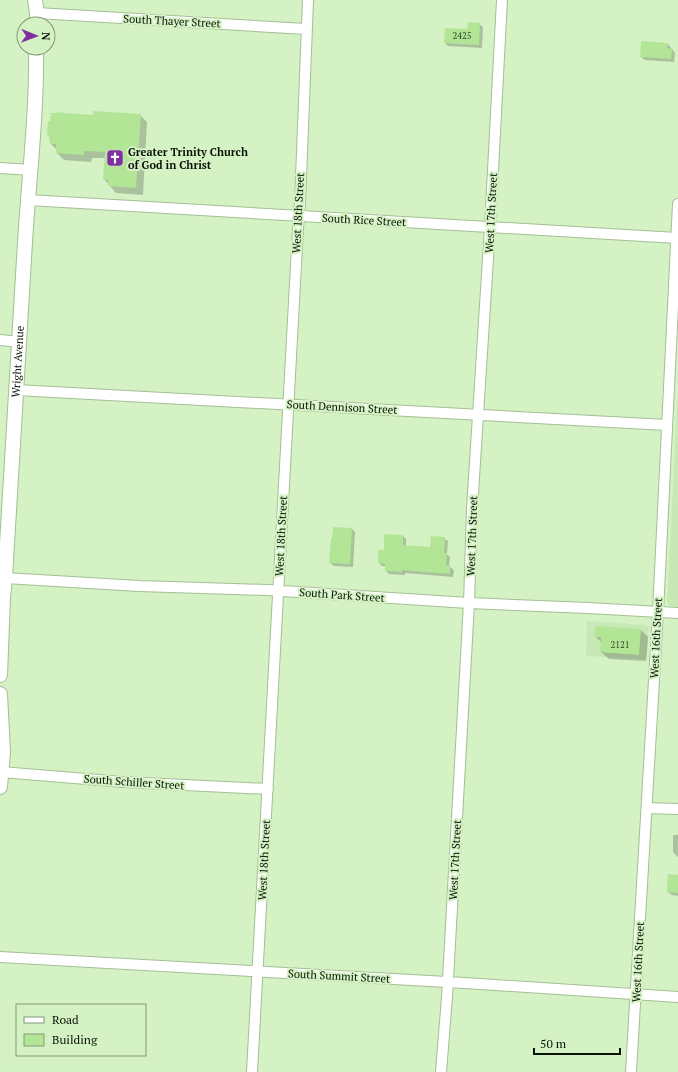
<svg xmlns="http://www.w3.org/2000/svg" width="678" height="1072" viewBox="0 0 678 1072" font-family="'PT Serif',serif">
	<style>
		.built { fill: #c8e9b6 }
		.shadow { fill: #0003 }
		.building { fill: #b2e595 }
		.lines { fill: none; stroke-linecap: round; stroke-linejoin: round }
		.minor-casing { stroke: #a4bf94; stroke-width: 12 }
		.secondary-casing { stroke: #a4bf94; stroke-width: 16 }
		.minor { stroke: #fff; stroke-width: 10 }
		.secondary { stroke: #fff; stroke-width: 14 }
		.labels { text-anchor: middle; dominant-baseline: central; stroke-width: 4; stroke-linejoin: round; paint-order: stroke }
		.number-label { font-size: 9px; fill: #334728 }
		.street-label { font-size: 11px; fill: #091204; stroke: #d5f2c5 }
		.poi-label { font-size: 11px; font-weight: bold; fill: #091204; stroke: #d5f2c5; text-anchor: start }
	</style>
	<rect width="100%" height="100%" fill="#d5f2c5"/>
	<!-- built -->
	<path class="built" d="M678,390v217l-8,-1 -3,-4z
		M587,621l58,4 4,3 -2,31 -61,-3z"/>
	<!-- shadow -->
	<path class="shadow" d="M479,24l4,3 -1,21 -34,-2 -3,-3z
		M668,44l7,9 -1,9 -29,-2 -4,-3z
		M140,115l7,7 -4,73 -27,-2 -12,-14 2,-21h-14l-1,4 -27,-2 -7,-7v-3l-6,-6 -1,-7 -2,-2 46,-19z
		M352,529l3,3 -2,35 -19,-1 -4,-3z
		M403,536l3,3v7l25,2 13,-10 4,3 -1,13 3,3 -1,9 5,4 -1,7 -48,-4v2l-16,-1 -3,-3v-5h-4l-3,-3 6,-12z
		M641,630l7,7 -2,24 -37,-2 -8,-7 1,-9 -6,-6z
		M673,835h5v22l-5,-5z
		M678,876v20l-6,-1 -4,-3z"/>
	<!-- building -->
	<path class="building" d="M468,22l12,1 -1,22 -35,-2 1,-15 22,1z
		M641,41l27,2 -1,5 5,1 -1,10 -31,-2z
		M93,111l48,3 -5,74 -28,-2v-6l-5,-1 2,-27 -20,-1 -1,4 -28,-2v-9h-6l-1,-9h-2l1,-14h2l1,-8h6v-1l7,1 29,2z
		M333,527l19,1 -2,36 -21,-1 2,-25h1z
		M384,534l19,1v10l27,2 1,-11 14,1 -1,16h3l-1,12h4v9l-48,-4v2l-17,-1v-7l-7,-1v-13h6z
		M595,626l46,3 -2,26 -39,-3 1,-15h-6z
		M668,874l10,1v18l-11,-1z"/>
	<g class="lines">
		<defs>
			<path id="minor" d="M37,13l269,16
				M0,168l31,2
				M28,200l649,38
				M0,340l19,2
				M16,390l651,35
				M5,578l134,8 128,4 202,13 119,5 90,5
				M1,772l122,10 145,7
				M647,808l31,1
				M0,957l465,26 213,14
				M252,1072l46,-844 2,-25 8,-203
				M441,1072l6,-75 22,-394 3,-94 18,-282 12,-227
				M631,1072l27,-460 20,-408"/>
			<g id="secondary">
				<path d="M35,0l2,13v11"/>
				<path id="s1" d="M0,675l3,-78 2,-19c6,-112 13,-224 20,-336 4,-65 12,-129 11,-194"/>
				<path d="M0,694l3,58 -3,35"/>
			</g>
		</defs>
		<!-- minor casing -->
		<use href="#minor" class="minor-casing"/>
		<!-- secondary casing -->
		<use href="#secondary" class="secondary-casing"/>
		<!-- minor -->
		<use href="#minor" class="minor"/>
		<!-- secondary -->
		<use href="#secondary" class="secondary"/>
	</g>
	<!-- icons -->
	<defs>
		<symbol id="church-square" viewBox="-11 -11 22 22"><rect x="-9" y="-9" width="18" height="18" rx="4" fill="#7f2f9f" stroke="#d5f2c5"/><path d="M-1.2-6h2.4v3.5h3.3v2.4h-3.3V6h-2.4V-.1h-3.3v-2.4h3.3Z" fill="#fff"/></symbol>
	</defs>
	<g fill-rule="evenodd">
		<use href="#church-square" x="105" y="148" width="20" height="20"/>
	</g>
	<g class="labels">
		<!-- number labels -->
		<g class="number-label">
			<text x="462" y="36">2425</text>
			<text x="620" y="645">2121</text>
		</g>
		<!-- street labels -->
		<g class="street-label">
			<text transform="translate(172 21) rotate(3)">South Thayer Street</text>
			<text transform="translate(298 213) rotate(-87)">West 18th Street</text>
			<text transform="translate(491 213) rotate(-87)">West 17th Street</text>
			<text transform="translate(364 220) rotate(3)">South Rice Street</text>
			<text stroke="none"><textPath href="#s1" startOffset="314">Wright Avenue</textPath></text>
			<text transform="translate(342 407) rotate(3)">South Dennison Street</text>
			<text transform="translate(281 536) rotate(-87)">West 18th Street</text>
			<text transform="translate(472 536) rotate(-88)">West 17th Street</text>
			<text transform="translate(342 595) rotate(4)">South Park Street</text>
			<text transform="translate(656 638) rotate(-87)">West 16th Street</text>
			<text transform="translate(134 782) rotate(4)">South Schiller Street</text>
			<text transform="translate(264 860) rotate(-87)">West 18th Street</text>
			<text transform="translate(455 860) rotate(-87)">West 17th Street</text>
			<text transform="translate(638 962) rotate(-87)">West 16th Street</text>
			<text transform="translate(339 976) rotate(3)">South Summit Street</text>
		</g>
		<!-- poi labels -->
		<g class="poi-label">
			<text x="128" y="152">Greater Trinity Church<tspan x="128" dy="13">of God in Christ</tspan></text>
		</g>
	</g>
	<!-- legend -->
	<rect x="16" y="1004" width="130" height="52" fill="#d5f2c5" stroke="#839878"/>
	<rect x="24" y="1017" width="20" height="6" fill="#ffffff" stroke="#839878"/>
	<text x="52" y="1024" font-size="12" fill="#091204">Road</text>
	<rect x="24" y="1034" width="20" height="12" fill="#b2e595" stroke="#839878"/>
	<text x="52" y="1044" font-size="12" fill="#091204">Building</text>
	<!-- north arrow -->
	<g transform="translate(36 36) rotate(91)"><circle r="19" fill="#d5f2c5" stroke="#839878"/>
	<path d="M0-3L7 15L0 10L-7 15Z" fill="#7f2f9f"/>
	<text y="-6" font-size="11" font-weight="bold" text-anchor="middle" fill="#091204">N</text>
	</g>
	<!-- scale -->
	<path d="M534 1048v6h86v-6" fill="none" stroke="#091204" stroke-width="2"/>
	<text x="540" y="1048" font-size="12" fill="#091204" stroke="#d5f2c5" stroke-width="3" paint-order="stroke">50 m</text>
</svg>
